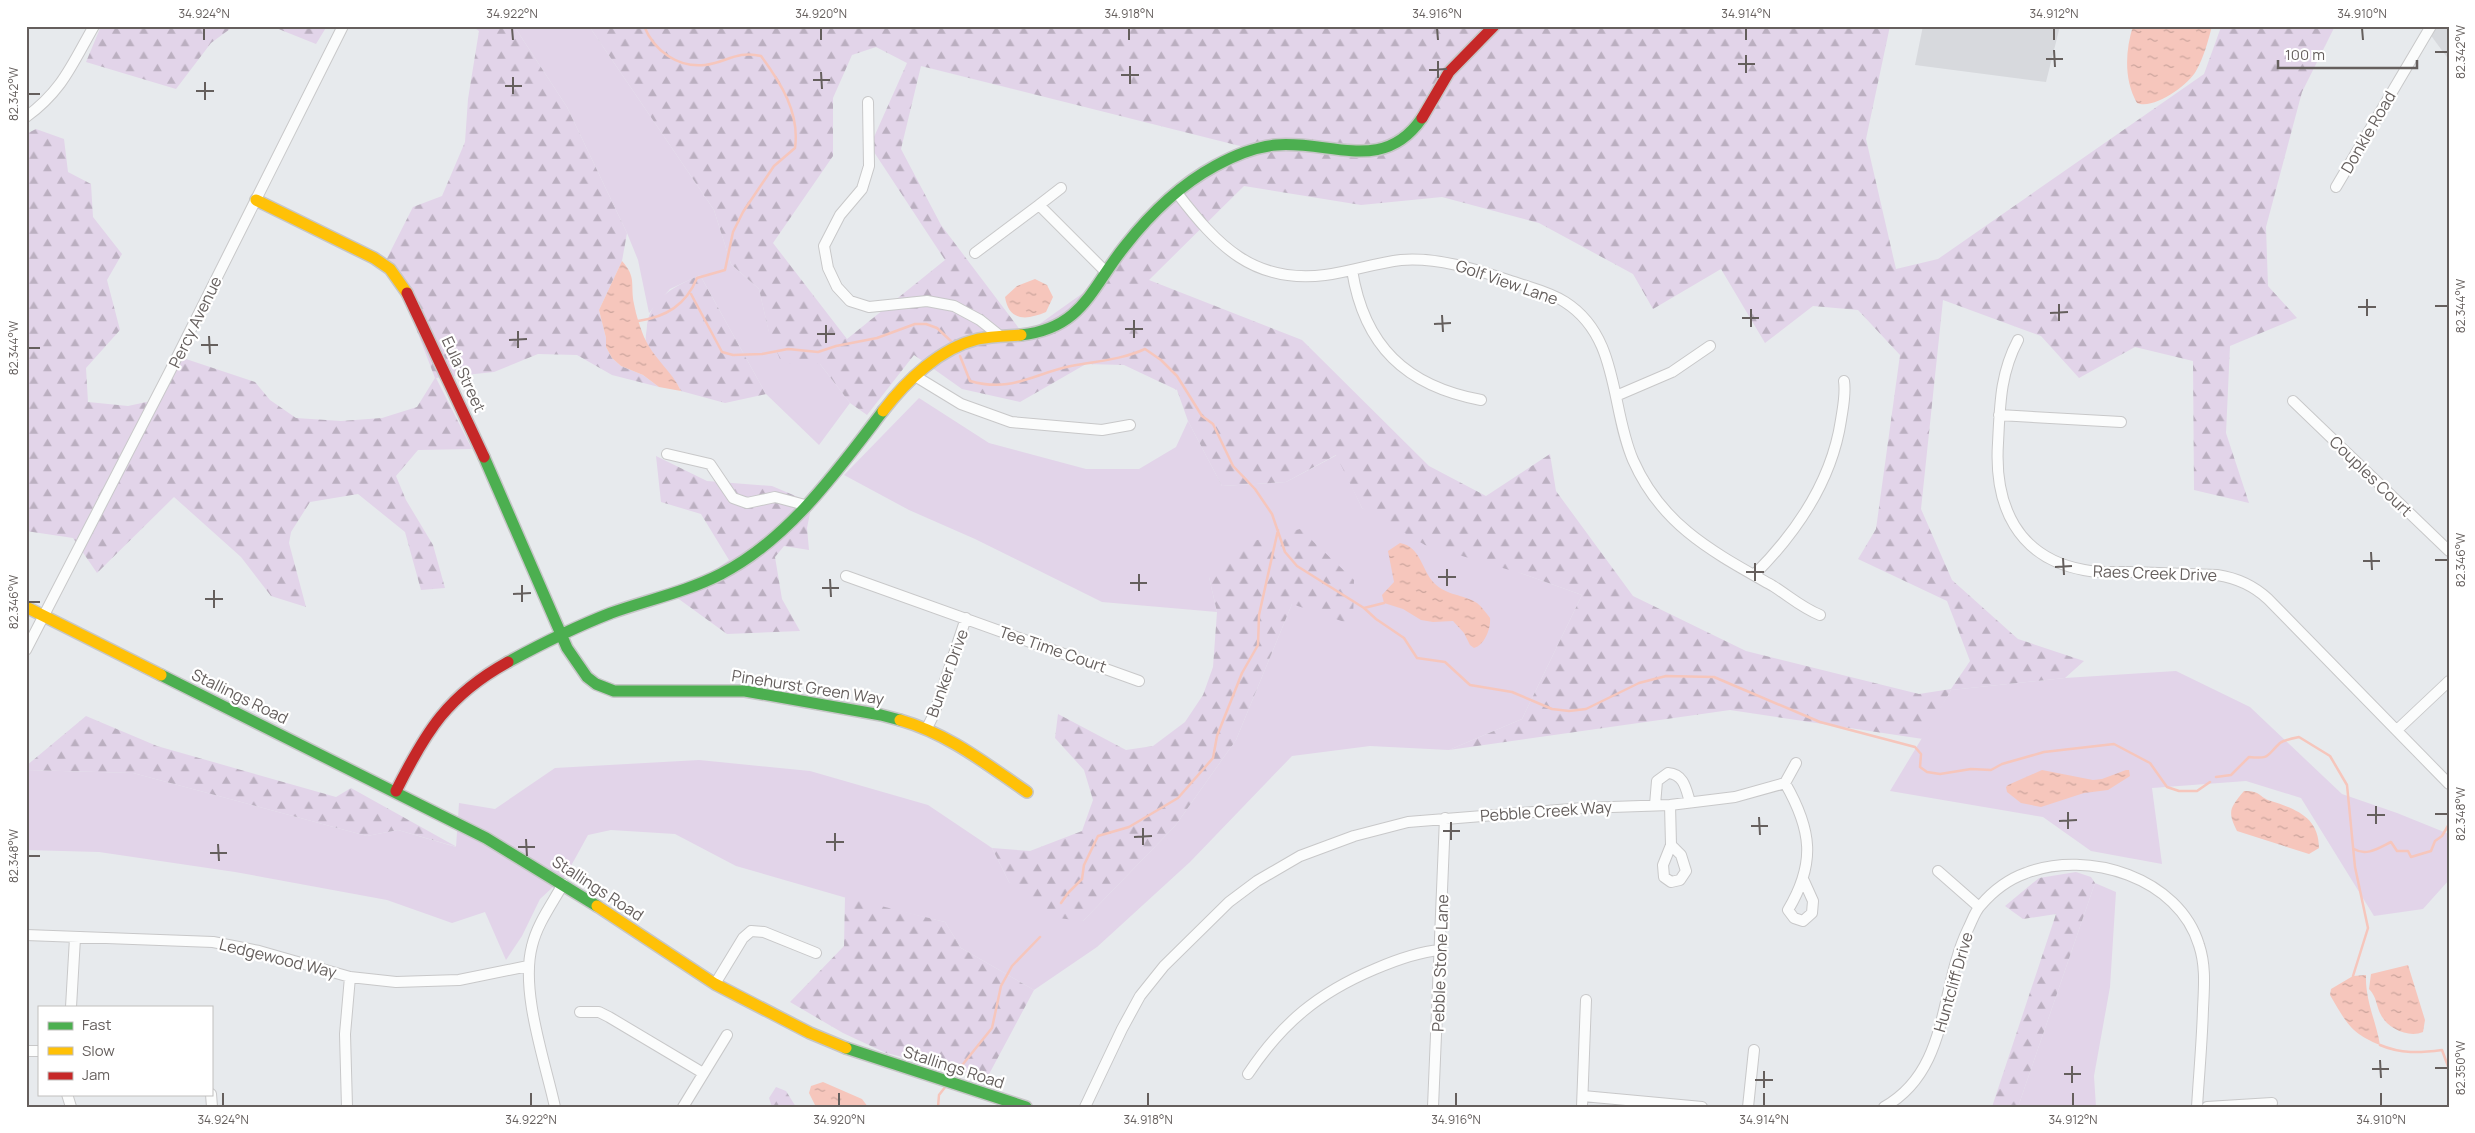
<svg xmlns="http://www.w3.org/2000/svg" width="2475" height="1133" viewBox="0 0 2475 1133" font-family="Manrope,sans-serif">
	<style>
		.industrial { fill: #d7d9dd }
		.green { fill: #e2d4e9 }
		.forest { fill: url(#forest-firs); fill-rule: evenodd }
		.water { fill: url(#water-ripples) }
		.lines { fill: none; stroke-linecap: round; stroke-linejoin: round }
		.stream { stroke: #f6c6bc; stroke-width: 2.5 }
		.street-casing { stroke: #c8c8c9; stroke-width: 12 }
		.fast-casing { stroke: #c6c6c7; stroke-width: 14 }
		.slow-casing { stroke: #c6c6c7; stroke-width: 14 }
		.jam-casing { stroke: #c6c6c7; stroke-width: 14 }
		.street { stroke: #fbfcfc; stroke-width: 10 }
		.fast { stroke: #4caf50; stroke-width: 11 }
		.slow { stroke: #ffc107; stroke-width: 11 }
		.jam { stroke: #c62828; stroke-width: 11 }
		.ticks { fill: none; stroke: #655f5d; stroke-width: 2 }
		.labels { text-anchor: middle; dominant-baseline: central; stroke-width: 4.5; stroke-linejoin: round; paint-order: stroke }
		.street-label { font-size: 16px; fill: #655f5d; stroke: #fff }
		.neatline { fill: none; stroke: #655f5d; stroke-width: 2 }
		.ticks-label { font-size: 12px; text-anchor: middle; fill: #655f5d }
	</style>
	<defs>
		<pattern id="forest-firs" width="22" height="20" patternUnits="userSpaceOnUse" patternTransform="scale(1.25)"><rect width="22" height="20" fill="#e2d4e9"/><path d="M5 1l3.5 6h-7zM16 11l3.5 6h-7z" fill="#bbafc0"/></pattern>
		<pattern id="water-ripples" width="26" height="14" patternUnits="userSpaceOnUse" patternTransform="scale(1.25)"><rect width="26" height="14" fill="#f6c6bc"/><path d="M2 4q2-2 4 0t4 0M15 11q2-2 4 0t4 0" fill="none" stroke="#cba49c"/></pattern>
	</defs>
	<rect width="100%" height="100%" fill="#e7eaed"/>
	<!-- industrial -->
	<path class="industrial" d="M1923,26h137l-14,56 -131,-17z
		M2424,26h25v34z"/>
	<!-- green -->
	<path class="green" d="M514,26h75l125,184 17,54 28,25 10,43 51,32 30,39 -31,42 -53,-51 -66,-119 -30,14 -21,24 -11,-53 -11,-27 -60,-126z
		M919,398l70,45 97,26h53l37,-22 12,-26 34,65 64,-4 51,-27 25,53 161,66 59,21 -60,124 -73,31 -79,-4 -78,10 -102,106 -93,85 -63,43 -73,-42 -16,-26 -88,-21 -121,-35 -61,-32 -64,-4 -23,5 -22,40 -26,24 -18,37 -16,24 -21,-48 -33,11 -65,-23 -152,-28 -136,-20 -73,-2v-80l107,3 234,63 31,-6 58,17 3,-44 36,6 60,-41 144,-8 111,11 118,34 64,43 17,34 74,39 92,-95 61,-86 56,-136 62,-24 -145,-3 8,35 -115,-10 -127,-63 -66,-29 -65,-35z
		M2176,671l74,36 92,87 55,19 52,21v46l-26,29 -49,7 -73,-118 -55,-17 -94,7 10,76 -71,-13 -48,-34 -153,-26 61,-101 114,-12z
		M2095,883l21,9 -6,95 -16,89 2,31h-78z"/>
	<!-- forest -->
	<path class="forest" d="M101,26h133l-23,17 -35,46 -90,-27z
		M271,26h56l-11,18z
		M472,26h42l53,81 60,126 -5,28 -23,49 7,28v9l6,11 9,8 22,9 16,12 -47,-12 -35,-20 -39,-1 -44,18 -58,6 36,71 -54,1 -22,26 10,24 27,45 12,43 -24,2 -16,-58 -47,-38 -48,8 -19,30 -2,11 17,64 -35,-11 -30,-39 -67,-60 -77,76 -24,-35 -47,-7v-397l10,-5 28,10 4,33 23,12 2,33 29,37 -15,26 13,50 -34,38 2,34 40,4 32,-7 23,-41 72,24 15,18 26,18 45,3 41,-3 35,-11 18,-29 -33,-86 -20,-24 31,-61 29,-11 23,-54 3,-43 11,-68z
		M589,26h1301l-24,113 30,130 42,-10 266,-185 17,-47 114,-1 -33,66 -36,135 2,59 29,32 -67,28 -4,87 23,70 -55,-13 -1,-129 -58,-14 -56,31 -38,-42 -98,-36 -22,209 31,71 66,59 66,22 -19,17 -114,12 -28,49 -193,-29 -281,40 73,-31 60,-124 -59,-21 -98,-29 -63,-37 -26,-53 -50,27 -64,4 -34,-65 -11,-31 -53,-25 -38,-1 -66,38 -58,-13 -48,-34 -47,60 -17,-12 -30,-39h-38l-13,-31 -10,-44 -28,-25 -17,-54zM876,47l31,16 -37,83 75,114 -98,79 -74,-96 60,-87v-58l19,-43zM921,66l319,80h1l-59,41 -47,36 -52,70 -59,42 -83,-110 -40,-76zM1244,186l117,19 81,-8 97,26 94,51 20,35 68,-40 44,74 48,-37 45,4 42,45 -24,174 -18,30 89,42 23,60 -19,28 -32,5 -173,-43 -113,-55 -77,-105 -6,-37 -64,42 -57,-30 -127,-126 -153,-60z
		M700,275l66,119 -41,9 -44,-12c-8,-18 -29,-30 -35,-50 -1,-4 1,-11 1,-16 4,-28 29,-39 53,-50z
		M656,456l51,25 65,5 40,17 -5,25 2,22 -25,-4 -9,11 7,42 18,32 -73,3 -51,-37 53,-37 -28,-46 -40,-12z
		M1300,529l54,51 -1,45 -61,-21 -56,136 -61,86 -92,95 -25,-3 -49,-36 -17,-34 38,3 52,-20 11,-31 -9,-30 -29,-32 3,-24 68,36 27,-4 32,-24 18,-27 10,-28 4,-55 -8,-35 33,-33z
		M86,716l71,30 179,51 15,-9 106,59 -59,-17 -31,6 -234,-63 -107,-3v-4z
		M2076,872l15,5 4,6 -77,224h-26l64,-193 -33,5 -18,-13 34,-28z
		M845,897l100,25 16,26 73,42 -47,88 -101,-25 -43,-20 -53,-31 54,-56z
		M776,1087l10,4 10,16h-24l-3,-9z"/>
	<!-- water -->
	<path class="water" d="M2133,26h79c-4,15 -8,31 -16,45 -8,14 -42,39 -59,32 -13,-23 -12,-51 -4,-77z
		M622,261c15,17 8,23 12,43 2,11 6,23 10,33 9,21 28,34 37,54l-22,-4 -16,-12 -22,-9 -9,-8 -6,-11v-9l-7,-28z
		M1035,279l12,6 6,12 -7,15c-19,8 -37,10 -41,-15l12,-11z
		M1400,543c21,4 21,26 34,40 13,13 29,11 43,20 5,4 9,10 13,15 1,10 -5,27 -16,30l-4,-3 -6,-12 -11,-12 -20,1 -12,-2 -18,-11 -19,-6 -2,-8 12,-13 -6,-31z
		M2042,770l51,10 9,-1 24,-9h3l1,6 -22,14 -24,3 -43,14 -20,-4 -14,-11 -1,-5 2,-2z
		M2244,791c18,0 14,6 27,10 25,8 48,16 48,47l-10,6 -72,-23c-10,-20 -7,-23 7,-40z
		M2408,965l17,55 -2,12c-14,6 -35,-3 -42,-17 -5,-9 -4,-18 -12,-26l2,-15z
		M2366,975c-1,25 10,46 14,70 -30,-12 -34,-23 -50,-50l1,-6 22,-13z
		M823,1082l39,17 6,8h-52l-7,-14 2,-7z"/>
	<g class="lines">
		<!-- stream -->
		<path class="stream" d="M691,294l31,58 11,3 29,-1 26,-5 30,3 18,-6 41,-8 38,-14h11l11,4 16,15
			M638,321c28,-4 48,-16 59,-43l28,-8 8,-38 10,-20 31,-46 21,-18c5,-35 -14,-65 -34,-92 -24,-6 -36,7 -56,9 -27,3 -51,-14 -61,-39
			M960,356l10,25c42,12 62,-7 101,-15 25,-5 50,-6 74,-17l16,11 16,16 25,40 11,8 20,42 22,23 17,25 13,38 12,14 67,42 12,11 28,19 13,20 28,4 25,23 42,7 40,17 17,2 17,-2 53,-26 27,-7 48,1 106,45 95,25 6,7 -1,13 7,5 13,2 31,-5 20,1 11,-6 42,-12 70,-8 36,19 17,24 12,4h18l13,-9
			M1364,608l20,-5
			M2216,777l15,-2 18,-18c22,2 17,-1 31,-14 4,-3 14,-5 19,-6l31,19 17,29 8,82 13,61 -15,48
			M2354,849c13,8 26,-2 37,-7l6,9h11l3,6 20,-6 4,-10 7,-5 7,-12
			M1061,903l7,-10 14,-14 2,-14 14,-29 31,-9 49,-29 35,-40 4,-22 25,-63 16,-28 1,-30 19,-85
			M2380,1045c21,9 40,8 62,5l7,19
			M951,1079l41,-51 9,-42 11,-20 28,-29
			M938,1107l1,-12 7,-9"/>
		<defs>
			<path id="street" d="M868,102l1,64 -7,23 -22,26 -16,31 4,22 9,19 13,14 19,6 58,-6 27,5 26,14 20,16
				M26,117c37,-27 46,-53 68,-91
				M2336,187l95,-161
				M1177,193c40,52 76,91 148,82 25,-3 50,-12 76,-15 39,-3 76,10 113,22 17,6 36,10 51,20 55,35 45,105 68,158 29,66 80,92 140,126 16,10 29,22 47,29
				M1039,205l22,-17
				M975,253l64,-48 67,67
				M1352,270c12,76 54,116 129,130
				M2018,340c-18,34 -18,65 -20,103 -4,62 19,115 86,127 15,3 31,2 46,2 29,1 58,2 87,3 20,3 36,10 51,24l181,185
				M915,376l46,28 50,18 91,8 28,-5
				M1616,396l56,-24 38,-26
				M2293,401l156,150
				M1999,415l122,7
				M667,454l43,10 23,34 14,5 28,-6 30,8
				M1754,575c43,-43 78,-95 87,-155 2,-13 5,-26 3,-39
				M846,576l293,105
				M26,650l143,-277 174,-347
				M927,728l7,-14 32,-96
				M2397,730l52,-49
				M1785,783c27,47 31,80 3,127l6,8 9,3 9,-8 1,-12 -9,-20
				M1655,805l2,-24 11,-8c16,1 18,16 22,29
				M1670,805l1,40 -8,20 1,12 7,5 9,-2 6,-9 -5,-16 -10,-10
				M1938,871l41,36
				M26,935l187,7 46,9 91,26 46,5 63,-2 69,-14
				M715,984l28,-46 8,-7 13,1 52,21
				M71,1007l4,-69
				M580,1012h19l10,5 94,56
				M26,1051h13
				M1248,1074c34,-51 70,-81 127,-105 21,-9 42,-17 65,-19
				M67,1094l4,13
				M211,1094l1,13
				M1583,1096l119,11
				M347,1107l-2,-73 5,-57
				M555,1107c-10,-46 -35,-116 -23,-161 5,-22 20,-42 31,-62
				M683,1107l44,-72
				M1085,1107l37,-78 18,-33 24,-30 65,-64 28,-21 43,-25 54,-20 54,-14 175,-14 87,-3 65,-8 50,-14 11,-20
				M1433,1107l12,-289
				M1582,1107l4,-107
				M1748,1107l6,-57
				M1884,1107c66,-37 55,-118 84,-178 4,-8 7,-18 13,-24 12,-14 28,-26 45,-32 62,-24 153,5 173,72 7,21 5,42 4,64 -1,33 -4,65 -6,98
				M2207,1107l65,-4"/>
			<path id="fast" d="M1021,335c62,-7 70,-47 104,-89 25,-32 55,-61 90,-80 18,-10 40,-19 61,-21 54,-5 107,30 146,-27
				M484,457l83,191 20,29 9,7 18,7h131l136,24 19,5
				M508,662c33,-18 67,-35 103,-49 36,-13 75,-21 110,-39 67,-34 117,-104 162,-163
				M161,675l325,163 111,68
				M846,1048l180,59"/>
			<path id="slow" d="M256,200l118,58 16,11 17,24
				M883,411c23,-30 57,-63 95,-72 14,-3 29,-3 43,-4
				M26,607l135,68
				M900,720c49,14 86,44 127,72
				M597,906l118,78 95,49 36,15"/>
			<path id="jam" d="M1422,118l27,-46 45,-46
				M407,293l77,164
				M396,791c30,-60 52,-96 112,-129"/>
		</defs>
		<!-- street casing -->
		<use href="#street" class="street-casing"/>
		<!-- fast casing -->
		<use href="#fast" class="fast-casing"/>
		<!-- slow casing -->
		<use href="#slow" class="slow-casing"/>
		<!-- jam casing -->
		<use href="#jam" class="jam-casing"/>
		<!-- street -->
		<use href="#street" class="street"/>
		<!-- fast -->
		<use href="#fast" class="fast"/>
		<!-- slow -->
		<use href="#slow" class="slow"/>
		<!-- jam -->
		<use href="#jam" class="jam"/>
	</g>
	<!-- ticks -->
	<path class="ticks" d="M204,28v12M512,28l1,12M821,28v12M1129,28v12M1437,28l1,12M1746,28v12M2054,28v12M2362,28l1,12M2054,50l1,17M2435,52h13M1746,55v18M2046,59h17M1438,61v17M1738,64h17M1130,66v18M1429,70l18,-1M821,72l1,17M1121,75h18M513,77v17M813,80h17M205,82v18M505,86h17M196,91h18M28,94h12M2367,299v17M2059,304v17M2435,306h13M2358,307h18M1751,309v18M2050,313l18,-1M1442,315l1,17M1742,318h17M1134,320v18M1434,324l17,-1M826,325v18M1125,329h18M518,331v17M817,334h18M209,336l1,18M509,340l18,-1M201,345h17M28,348h12M2371,552l1,18M2063,558l1,17M2435,560h13M2363,561h17M1755,563v18M2055,567l17,-1M1447,569v17M1746,572h18M1139,574v17M1438,577h18M830,579l1,18M1130,583h17M522,585v17M822,588h17M214,590v18M513,594l18,-1M205,599h18M28,602h12M2376,806v18M2068,812v17M2435,814h13M2367,815h18M1759,817l1,18M2059,821l18,-1M1451,822v18M1751,826h17M1143,828v17M1443,831h17M835,833v18M1134,837l18,-1M526,839l1,17M826,842h18M218,844l1,17M518,847h17M210,853h17M28,856h12M2380,1060l1,18M2072,1066v17M2435,1068h13M2372,1069h17M1764,1071v17M2064,1074h17M1755,1080h18M223,1093v13M531,1093v13M839,1093v13M1148,1093v13M1456,1093v13M1764,1093v13M2073,1093v13M2381,1093v13"/>
	<g class="labels">
		<!-- street labels -->
		<g class="street-label">
			<text transform="translate(2368 132) rotate(-60)">Donkle Road</text>
			<text transform="translate(1507 282) rotate(19)">Golf View Lane</text>
			<text transform="translate(195 322) rotate(-64)">Percy Avenue</text>
			<text transform="translate(464 374) rotate(65)">Eula Street</text>
			<text transform="translate(2371 476) rotate(44)">Couples Court</text>
			<text transform="translate(2155 573) rotate(2)">Raes Creek Drive</text>
			<text transform="translate(1053 649) rotate(19)">Tee Time Court</text>
			<text transform="translate(947 673) rotate(-70)">Bunker Drive</text>
			<text transform="translate(808 687) rotate(9)">Pinehurst Green Way</text>
			<text transform="translate(240 696) rotate(26)">Stallings Road</text>
			<text transform="translate(1546 811) rotate(-4)">Pebble Creek Way</text>
			<text transform="translate(598 888) rotate(33)">Stallings Road</text>
			<text transform="translate(278 958) rotate(14)">Ledgewood Way</text>
			<text transform="translate(1440 963) rotate(-88)">Pebble Stone Lane</text>
			<text transform="translate(1953 982) rotate(-74)">Huntcliff Drive</text>
			<text transform="translate(954 1067) rotate(18)">Stallings Road</text>
		</g>
	</g>
	<!-- border -->
	<rect width="2475" height="1133" fill="none" stroke="#ffffff" stroke-width="55"/>
	<!-- legend -->
	<rect x="38" y="1006" width="175" height="90" fill="#ffffff" stroke="#c1bfbe"/>
	<rect x="48" y="1022" width="25" height="8" fill="#4caf50" stroke="#c1bfbe"/>
	<text x="82" y="1030" font-size="15" fill="#655f5d">Fast</text>
	<rect x="48" y="1047" width="25" height="8" fill="#ffc107" stroke="#c1bfbe"/>
	<text x="82" y="1056" font-size="15" fill="#655f5d">Slow</text>
	<rect x="48" y="1072" width="25" height="8" fill="#c62828" stroke="#c1bfbe"/>
	<text x="82" y="1080" font-size="15" fill="#655f5d">Jam</text>
	<!-- scale -->
	<path d="M2278 60v8h139v-8" fill="none" stroke="#655f5d" stroke-width="2.5"/>
	<text x="2285" y="60" font-size="15" fill="#655f5d" stroke="#ffffff" stroke-width="4" paint-order="stroke">100 m</text>
	<rect x="28" y="28" width="2420" height="1078" class="neatline"/>
	<g class="ticks-label">
		<text x="204" y="18">34.924°N</text>
		<text x="512" y="18">34.922°N</text>
		<text x="821" y="18">34.920°N</text>
		<text x="1129" y="18">34.918°N</text>
		<text x="1437" y="18">34.916°N</text>
		<text x="1746" y="18">34.914°N</text>
		<text x="2054" y="18">34.912°N</text>
		<text x="2362" y="18">34.910°N</text>
		<text transform="translate(2461 52) rotate(-90)" y="4">82.342°W</text>
		<text transform="translate(14 94) rotate(-90)" y="4">82.342°W</text>
		<text transform="translate(2461 306) rotate(-90)" y="4">82.344°W</text>
		<text transform="translate(14 348) rotate(-90)" y="4">82.344°W</text>
		<text transform="translate(2461 560) rotate(-90)" y="4">82.346°W</text>
		<text transform="translate(14 602) rotate(-90)" y="4">82.346°W</text>
		<text transform="translate(2461 814) rotate(-90)" y="4">82.348°W</text>
		<text transform="translate(14 856) rotate(-90)" y="4">82.348°W</text>
		<text transform="translate(2461 1068) rotate(-90)" y="4">82.350°W</text>
		<text x="223" y="1124">34.924°N</text>
		<text x="531" y="1124">34.922°N</text>
		<text x="839" y="1124">34.920°N</text>
		<text x="1148" y="1124">34.918°N</text>
		<text x="1456" y="1124">34.916°N</text>
		<text x="1764" y="1124">34.914°N</text>
		<text x="2073" y="1124">34.912°N</text>
		<text x="2381" y="1124">34.910°N</text>
	</g>
</svg>
